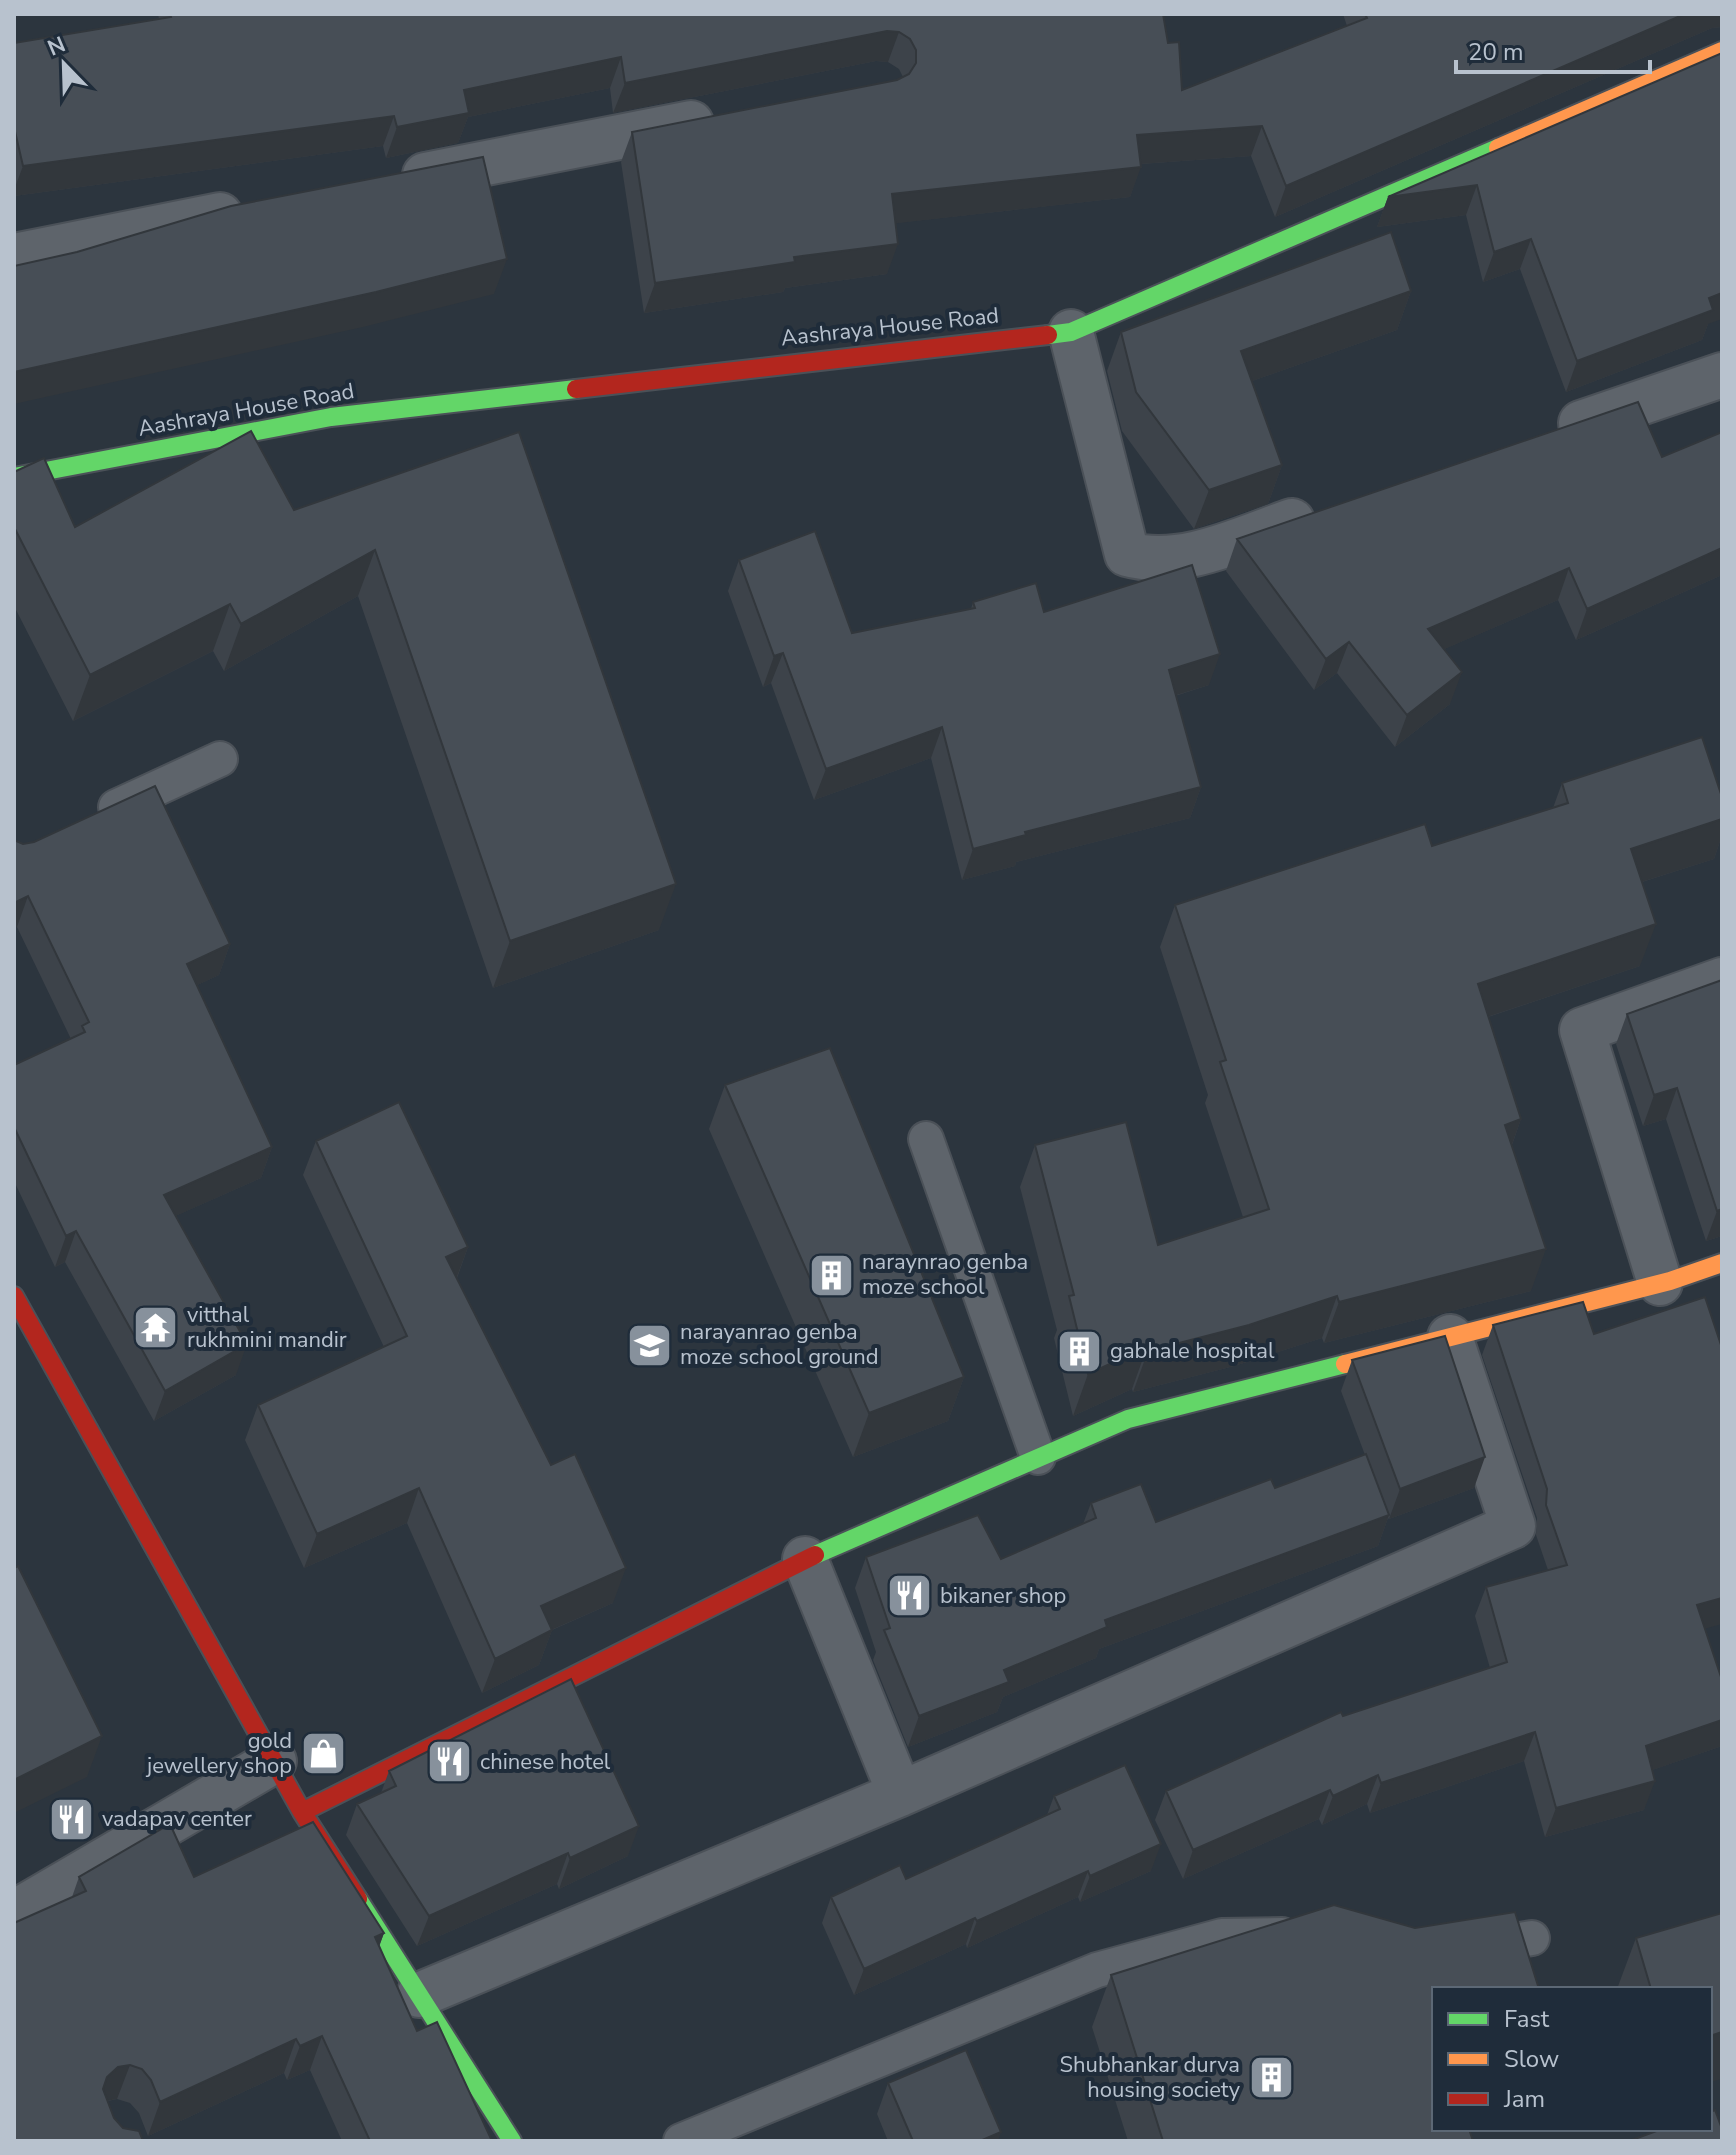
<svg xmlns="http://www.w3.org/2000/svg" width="1736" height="2155" viewBox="0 0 1736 2155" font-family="'Nunito Sans',sans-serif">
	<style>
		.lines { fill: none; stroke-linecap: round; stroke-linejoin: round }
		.lane-casing { stroke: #4b5158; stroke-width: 38 }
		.street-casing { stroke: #4b5158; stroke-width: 48 }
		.fast-casing { stroke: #4b5158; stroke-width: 22 }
		.slow-casing { stroke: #4b5158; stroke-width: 22 }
		.jam-casing { stroke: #4b5158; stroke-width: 22 }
		.lane { stroke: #5e646b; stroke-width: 34 }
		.street { stroke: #5e646b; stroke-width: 44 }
		.fast { stroke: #63d668; stroke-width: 18 }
		.slow { stroke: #ff974d; stroke-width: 18 }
		.jam { stroke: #b3261e; stroke-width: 18 }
		.wall { fill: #3d434a }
		.shaded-wall { fill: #32373c }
		.building { fill: #474e56; stroke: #32373c; stroke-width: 2 }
		.labels { text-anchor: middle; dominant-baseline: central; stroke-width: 8; stroke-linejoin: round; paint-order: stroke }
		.street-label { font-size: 22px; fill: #b8c2ce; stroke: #1f2c3a }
		.poi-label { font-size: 22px; fill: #b8c2ce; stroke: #1f2c3a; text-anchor: start }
	</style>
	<rect width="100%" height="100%" fill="#2c353e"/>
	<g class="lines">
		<defs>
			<path id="lane" d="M116,807l104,-48
				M926,1139l112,318
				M1478,1947l54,-9
				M681,2141l416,-171 125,-34 60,-1"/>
			<path id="street" d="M425,175l266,-52
				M14,256l206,-41
				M1071,332l56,222c55,15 113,-15 165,-33
				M1581,423l141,-48
				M1660,1283l-78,-253 140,-50
				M805,1559l95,235
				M14,1913l260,-152
				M419,1995l481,-201 613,-268 -63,-189"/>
			<path id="fast" d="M1048,335l23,-3 427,-184
				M14,477l317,-60 245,-28
				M815,1555l313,-136 217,-55
				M358,1899l154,242"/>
			<path id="slow" d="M1498,148l224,-97
				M1345,1364l325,-83 52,-18"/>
			<path id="jam" d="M576,389l472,-54
				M14,1296l288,516 56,87
				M302,1812l513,-257"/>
		</defs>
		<!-- lane casing -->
		<use href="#lane" class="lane-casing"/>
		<!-- street casing -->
		<use href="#street" class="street-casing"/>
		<!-- fast casing -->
		<use href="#fast" class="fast-casing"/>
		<!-- slow casing -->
		<use href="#slow" class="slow-casing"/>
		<!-- jam casing -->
		<use href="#jam" class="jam-casing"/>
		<!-- lane -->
		<use href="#lane" class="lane"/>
		<!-- street -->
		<use href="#street" class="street"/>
		<!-- fast -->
		<use href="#fast" class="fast"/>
		<!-- slow -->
		<use href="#slow" class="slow"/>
		<!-- jam -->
		<use href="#jam" class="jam"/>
	</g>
	<!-- wall -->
	<path class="wall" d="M158,14h1005l5,29 14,47 165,-64 -4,-12h379v13l-10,1 -437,189 -24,-61 -110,8 -11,33 -235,26 -8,51 -102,14 -2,4 -139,21 -23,-151 11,-30 265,-52 6,-3 -4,-8 -11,-7 -12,-1 -263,52 -3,-25 -142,29 -10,26 -72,15 -3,-12 -369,50v-153l145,-24z
		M1722,53l-14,271 -6,16 -136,52 -46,-123 -37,13 -17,-67 -89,12 11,-30z
		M1411,291l-14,39 -145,51 30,84 -14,39 -74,25 -72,-98 -15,-60 14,-39z
		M519,432l140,498 -166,58 -135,-392 -134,75 -11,-20 -140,70 -59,-115v-134l61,55 219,-17z
		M1722,432v143l-146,65 -18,-40 -114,49 6,55 -55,43 -58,-74 -23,17 -88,-119 11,-32 425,-82z
		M739,560l113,73 119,-24 2,-7 71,10 165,73 -34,11 26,91 -11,31 -174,44 -1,4 -53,14 -31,-122 -117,42 -43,-117 -8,4 -35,-96z
		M1562,783l160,14v38l-8,24 -72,23 -2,84 -152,51 33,102 -9,26 19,146 -207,52 -2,-5 -88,28 -101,26 -1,-3 -59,27 -19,-78 3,-8 -37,-143 15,-42 123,100 85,-28 -38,-114 3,-8 -48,-148 15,-42 257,-59 121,-38z
		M14,840l216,104 -11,31 -22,10 75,162 -11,31 -86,38 61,159 -82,46 -89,-159 -10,5 -41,-86v-116l57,-26 -54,-112z
		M1722,980v256l-16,5 -40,-122 -23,7 -27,-82 11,-30z
		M725,1085l239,292 -16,44 -95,36 -144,-328z
		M316,1141l152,106 -11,31 156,325 -61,27 -13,35 -57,28 -75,-170 -103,45 -59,-128 13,-35 126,-58 -81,-172z
		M1493,1325l101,9 111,295 17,51v66l-70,24 -8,40 -99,27 -21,-76 -154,52 -3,-9 -45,21 -3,-6 -136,60 -28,-59 11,-29 177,-75 147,-48 -15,-52 11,-29 62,-17 -12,-35 1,-17 -55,-163z
		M1352,1360l122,128 -85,31 -1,-1 -10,28 -279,103 -3,9 -93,39 -6,15 -89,35 -35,-87 3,-8 -21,-64 11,-31 135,2 82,-35 8,-21 65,19 119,-34 90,-33 -24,-64z
		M389,1771l239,85 -69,33 -2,-5 -140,62 -71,-111 11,-31 24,-11z
		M1054,1796l97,75 -71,31 -2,-5 -111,51 -1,-4 -112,51 -32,-72 9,-26 75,-18 141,-64z
		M79,1877h115l190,56 -5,14 38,84 75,110h-150l-32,-71 -23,10 -3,-7 -136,63 -9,-23 -9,-10 -13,-4 -9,2 6,17 9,10 -109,13 58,-244z
		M1636,1938l74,51h-93z
		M1111,1975l323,154 39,12h-345l-36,-114z
		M888,2083l110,58h-110l-11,-27z"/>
	<!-- shaded-wall -->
	<path class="shaded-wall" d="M1685,14h37v13l-10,1 -437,189 11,-31z
		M887,31l12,1 -11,30 -12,-1 -263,52 12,-30z
		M621,57l-11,31 -142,29 -10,26 -72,15 11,-31 67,-37z
		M394,116l-11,30 -369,50v-6l9,-24z
		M1262,126l-11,30 -125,9 11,-30z
		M1141,167l-11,30 -249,28 11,-31z
		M1477,185l-11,30 -89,12 11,-30z
		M1531,239l-11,30 -37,13 11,-30z
		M898,244l-11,30 -102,14 -2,4 -139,21 11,-30 139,-26z
		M507,259l-13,35 -131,33 -349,77v-32z
		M1411,291l-14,39 -170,60 14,-39z
		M1722,293v26l-14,5 -6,16 -136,52 11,-31z
		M1282,465l-14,39 -74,25 15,-39z
		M1722,548v27l-146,65 11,-31z
		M375,550l-17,46 -134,75 17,-47z
		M1569,568l-11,32 -141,61 11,-32z
		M230,604l-17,47 -140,70 17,-46z
		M1349,642l-12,31 -23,17 12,-31z
		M783,653l-12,30 -8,4 11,-31z
		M1220,654l-11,31 -52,16 12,-31z
		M1462,672l-12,32 -55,43 12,-32z
		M942,727l-11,31 -117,42 12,-31z
		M1201,787l-11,31 -174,44 -1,4 -53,14 11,-31 52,-17z
		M1722,819v16l-8,24 -98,31 15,-41z
		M676,884l-17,46 -166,58 17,-47z
		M28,896l-11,31 -3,1v-25z
		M1656,924l-16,42 -177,59 15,-41z
		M230,944l-11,31 -43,20 11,-31z
		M1677,1088l-11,31 -23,7 11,-31z
		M1521,1119l-15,42 -1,-36z
		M272,1147l-11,31 -108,48 11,-31z
		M1722,1209v27l-16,5 11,-30z
		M76,1231l-11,31 -10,5 11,-31z
		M468,1247l-13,35 -9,-25z
		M1546,1249l-15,42 -207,52 15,-41z
		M1337,1296l-15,42 -88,28 -101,26 15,-41z
		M247,1344l-11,31 -82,46 11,-30z
		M1147,1347l-15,42 -59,27 15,-42z
		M964,1377l-16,44 -95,36 16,-44z
		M1485,1457l-11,31 -85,31 11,-30z
		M419,1488l-12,35 -103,45 13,-34z
		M1389,1515l-11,31 -279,103 -3,9 -93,39 -6,15 -89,35 11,-31 85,-46 101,-50z
		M626,1568l-13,35 -85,37 13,-34z
		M1722,1598v26l-36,10 11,-29z
		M552,1630l-13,35 -57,28 13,-34z
		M1722,1720v26l-87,30 11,-30z
		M1535,1732l-11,29 -154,52 11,-30z
		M102,1736l-15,41 -73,36v-33z
		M1378,1775l-11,29 -45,21 11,-29z
		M1655,1781l-11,29 -99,27 11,-29z
		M1330,1790l-11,29 -136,60 10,-29z
		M639,1826l-11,30 -69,33 11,-31z
		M1161,1844l-10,27 -71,31 10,-26z
		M568,1853l-11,31 -140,62 12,-30z
		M1088,1871l-10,26 -111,51 10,-27z
		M975,1918l-9,26 -112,51 10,-26z
		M384,1933l-13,34 4,-30z
		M1722,2032v47l-12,3v-46z
		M322,2036l-12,34 -23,10 13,-34z
		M296,2039l-12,34 -136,63 12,-34z
		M130,2065l-13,34 -11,2 -11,9 12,-33 11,-10z
		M1001,2132l-3,9h-18z"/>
	<!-- building -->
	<path class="building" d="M170,14h993l5,29 11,-1 3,48 185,-72 -2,-4h320l-399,172 -24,-60 -125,9 4,32 -249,27 6,50 -104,13 1,5 -140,21 -23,-151 265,-52 12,-6 7,-11v-13l-6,-11 -11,-7 -12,-1 -262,52 -4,-26 -157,33 5,23 -72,14 -3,-11 -371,50 -9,-39v-84l157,-26z
		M1722,53v240l-13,5 4,12 -136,51 -46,-122 -37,13 -17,-67 -89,12z
		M483,157l24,102 -131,33 -362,80v-106l63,-14 154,-46z
		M1391,232l20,59 -170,60 41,114 -73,25 -73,-98 -15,-60z
		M1638,402l24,55 60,-25v116l-135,61 -18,-41 -141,61 34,43 -55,43 -58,-73 -23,17 -89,-120z
		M251,431l43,79 225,-78 157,452 -166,57 -135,-391 -134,74 -11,-20 -140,71 -76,-148v-55l30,-14 31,69z
		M815,531l37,102 123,-25 -2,-6 63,-19 8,29 148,-47 28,89 -51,16 32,117 -176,45 1,3 -53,14 -31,-122 -116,42 -43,-116 -9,3 -35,-96z
		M1702,737l20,60v22l-91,30 25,75 -178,60 43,135 -16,6 41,124 -207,53 -2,-6 -88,29 -101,26 -1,-4 -59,27 -19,-78 5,-1 -39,-150 91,-23 32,123 111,-36 -49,-147 6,-2 -51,-155 250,-81 7,22 136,-43 -6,-20z
		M155,786l75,158 -43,20 85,183 -108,48 83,149 -82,47 -89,-160 -10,5 -52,-109v-62l71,-33 -3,-6 7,-4 -61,-126 -14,7v-63l9,4 11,-2z
		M1722,980v229l-5,2 -40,-123 -23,7 -27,-81z
		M830,1048l134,329 -95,36 -144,-328z
		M399,1102l69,145 -22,10 105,208 24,-11 51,114 -85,38 11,24 -57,29 -76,-171 -102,46 -59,-129 149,-69 -91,-195z
		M1705,1297l17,51v250l-25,7 25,75v40l-76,26 9,35 -99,27 -21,-76 -154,51 -3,-8 -45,21 -3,-6 -137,60 -27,-59 175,-79 2,4 164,-54 -21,-75 81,-22 -21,-60 1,-16 -54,-164 90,-23 11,32z
		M1445,1336l40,121 -85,32 -48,-129z
		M1366,1454l23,61 -284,105 2,7 -103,43 5,12 -90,34 -35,-86 6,-2 -24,-71 112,-42 23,44 95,-41 -5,-15 50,-19 15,38 115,-43 4,9z
		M18,1566l84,170 -88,44v-212z
		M571,1679l68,147 -69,32 -2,-5 -139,63 -72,-112 39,-18 -7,-15z
		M1125,1765l36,79 -71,32 -2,-5 -111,50 -2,-3 -111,51 -33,-72 69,-32 6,14 154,-70 -6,-13z
		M313,1822l71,111 -9,4 42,94 20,-9 55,119h-122l-48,-105 -22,10 -4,-7 -136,63 -9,-22 -9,-11 -12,-4 -12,2 -11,10 -4,12 11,29 9,10 16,3 4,10h-129v-218l72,-32 -7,-14 91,-53 24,53z
		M1334,1905l81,23 100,-16 24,77h-105v140h35l4,12h-310l-52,-166z
		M1722,1913v119l-12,4v-47h-59l-15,-51z
		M966,2050l35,82 -21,9h-67l-25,-58z
		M1715,2110l7,19v12h-93l33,-12h48v-17z"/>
	<!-- icons -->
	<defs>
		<symbol id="building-square" viewBox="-11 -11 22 22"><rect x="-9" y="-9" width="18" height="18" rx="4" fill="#87919c" stroke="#1f2c3a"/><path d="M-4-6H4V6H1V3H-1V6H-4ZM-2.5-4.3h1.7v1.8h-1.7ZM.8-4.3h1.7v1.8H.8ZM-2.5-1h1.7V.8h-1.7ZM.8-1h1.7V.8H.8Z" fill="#fff"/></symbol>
		<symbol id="temple-square" viewBox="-11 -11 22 22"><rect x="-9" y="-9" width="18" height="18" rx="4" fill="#87919c" stroke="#1f2c3a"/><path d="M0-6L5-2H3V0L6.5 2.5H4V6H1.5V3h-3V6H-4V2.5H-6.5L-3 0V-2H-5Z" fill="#fff"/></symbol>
		<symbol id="school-square" viewBox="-11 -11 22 22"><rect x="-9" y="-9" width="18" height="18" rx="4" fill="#87919c" stroke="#1f2c3a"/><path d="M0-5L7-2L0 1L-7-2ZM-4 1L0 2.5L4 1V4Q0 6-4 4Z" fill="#fff"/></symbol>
		<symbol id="restaurant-square" viewBox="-11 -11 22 22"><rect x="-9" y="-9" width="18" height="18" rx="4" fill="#87919c" stroke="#1f2c3a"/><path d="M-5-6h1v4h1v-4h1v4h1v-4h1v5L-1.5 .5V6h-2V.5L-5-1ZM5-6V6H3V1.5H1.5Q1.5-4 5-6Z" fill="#fff"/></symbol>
		<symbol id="shop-square" viewBox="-11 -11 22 22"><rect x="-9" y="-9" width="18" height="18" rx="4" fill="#87919c" stroke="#1f2c3a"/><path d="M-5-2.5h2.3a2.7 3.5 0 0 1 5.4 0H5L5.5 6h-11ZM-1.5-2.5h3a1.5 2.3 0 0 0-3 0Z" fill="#fff"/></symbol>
	</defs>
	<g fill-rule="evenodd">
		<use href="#building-square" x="806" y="1250" width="51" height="51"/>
		<use href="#temple-square" x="130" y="1302" width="51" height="51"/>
		<use href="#school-square" x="624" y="1320" width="51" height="51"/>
		<use href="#building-square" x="1054" y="1326" width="51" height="51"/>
		<use href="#restaurant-square" x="884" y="1570" width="51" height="51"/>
		<use href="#shop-square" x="298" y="1728" width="51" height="51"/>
		<use href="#restaurant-square" x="424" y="1736" width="51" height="51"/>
		<use href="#restaurant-square" x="46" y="1794" width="51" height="51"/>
		<use href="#building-square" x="1246" y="2052" width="51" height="51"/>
	</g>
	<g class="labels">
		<!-- street labels -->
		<g class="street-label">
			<text transform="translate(890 327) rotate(-6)">Aashraya House Road</text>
			<text transform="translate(246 410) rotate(-10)">Aashraya House Road</text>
		</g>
		<!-- poi labels -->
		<g class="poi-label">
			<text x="862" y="1262">naraynrao genba<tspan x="862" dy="25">moze school</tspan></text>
			<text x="187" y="1315">vitthal<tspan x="187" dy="25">rukhmini mandir</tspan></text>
			<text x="680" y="1332">narayanrao genba<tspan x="680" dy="25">moze school ground</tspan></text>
			<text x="1110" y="1351">gabhale hospital</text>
			<text x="940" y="1596">bikaner shop</text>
			<text x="292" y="1741" text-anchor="end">gold<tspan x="292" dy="25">jewellery shop</tspan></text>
			<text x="480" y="1762">chinese hotel</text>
			<text x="102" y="1819">vadapav center</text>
			<text x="1240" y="2065" text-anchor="end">Shubhankar durva<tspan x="1240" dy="25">housing society</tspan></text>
		</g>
	</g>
	<!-- border -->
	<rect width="1736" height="2155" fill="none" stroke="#b8c2ce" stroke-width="32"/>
	<!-- legend -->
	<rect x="1432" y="1987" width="280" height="144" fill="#1f2c3a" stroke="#5c6875" stroke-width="2"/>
	<rect x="1448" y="2013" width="40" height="12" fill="#63d668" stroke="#5c6875" stroke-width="2"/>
	<text x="1504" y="2027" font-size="24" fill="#b8c2ce">Fast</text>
	<rect x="1448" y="2053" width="40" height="12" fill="#ff974d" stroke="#5c6875" stroke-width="2"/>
	<text x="1504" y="2067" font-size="24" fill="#b8c2ce">Slow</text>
	<rect x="1448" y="2093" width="40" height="12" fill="#b3261e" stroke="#5c6875" stroke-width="2"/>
	<text x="1504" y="2107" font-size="24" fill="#b8c2ce">Jam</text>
	<!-- north arrow -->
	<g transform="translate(64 64) rotate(337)" stroke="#1f2c3a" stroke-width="6" paint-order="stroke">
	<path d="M0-6L14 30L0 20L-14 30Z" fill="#b8c2ce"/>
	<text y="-12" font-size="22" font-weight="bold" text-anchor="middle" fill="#b8c2ce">N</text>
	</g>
	<!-- scale -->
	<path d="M1456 60v12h194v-12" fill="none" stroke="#b8c2ce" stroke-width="4"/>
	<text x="1468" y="60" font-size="24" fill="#b8c2ce" stroke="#1f2c3a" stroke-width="6" paint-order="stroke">20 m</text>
</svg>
